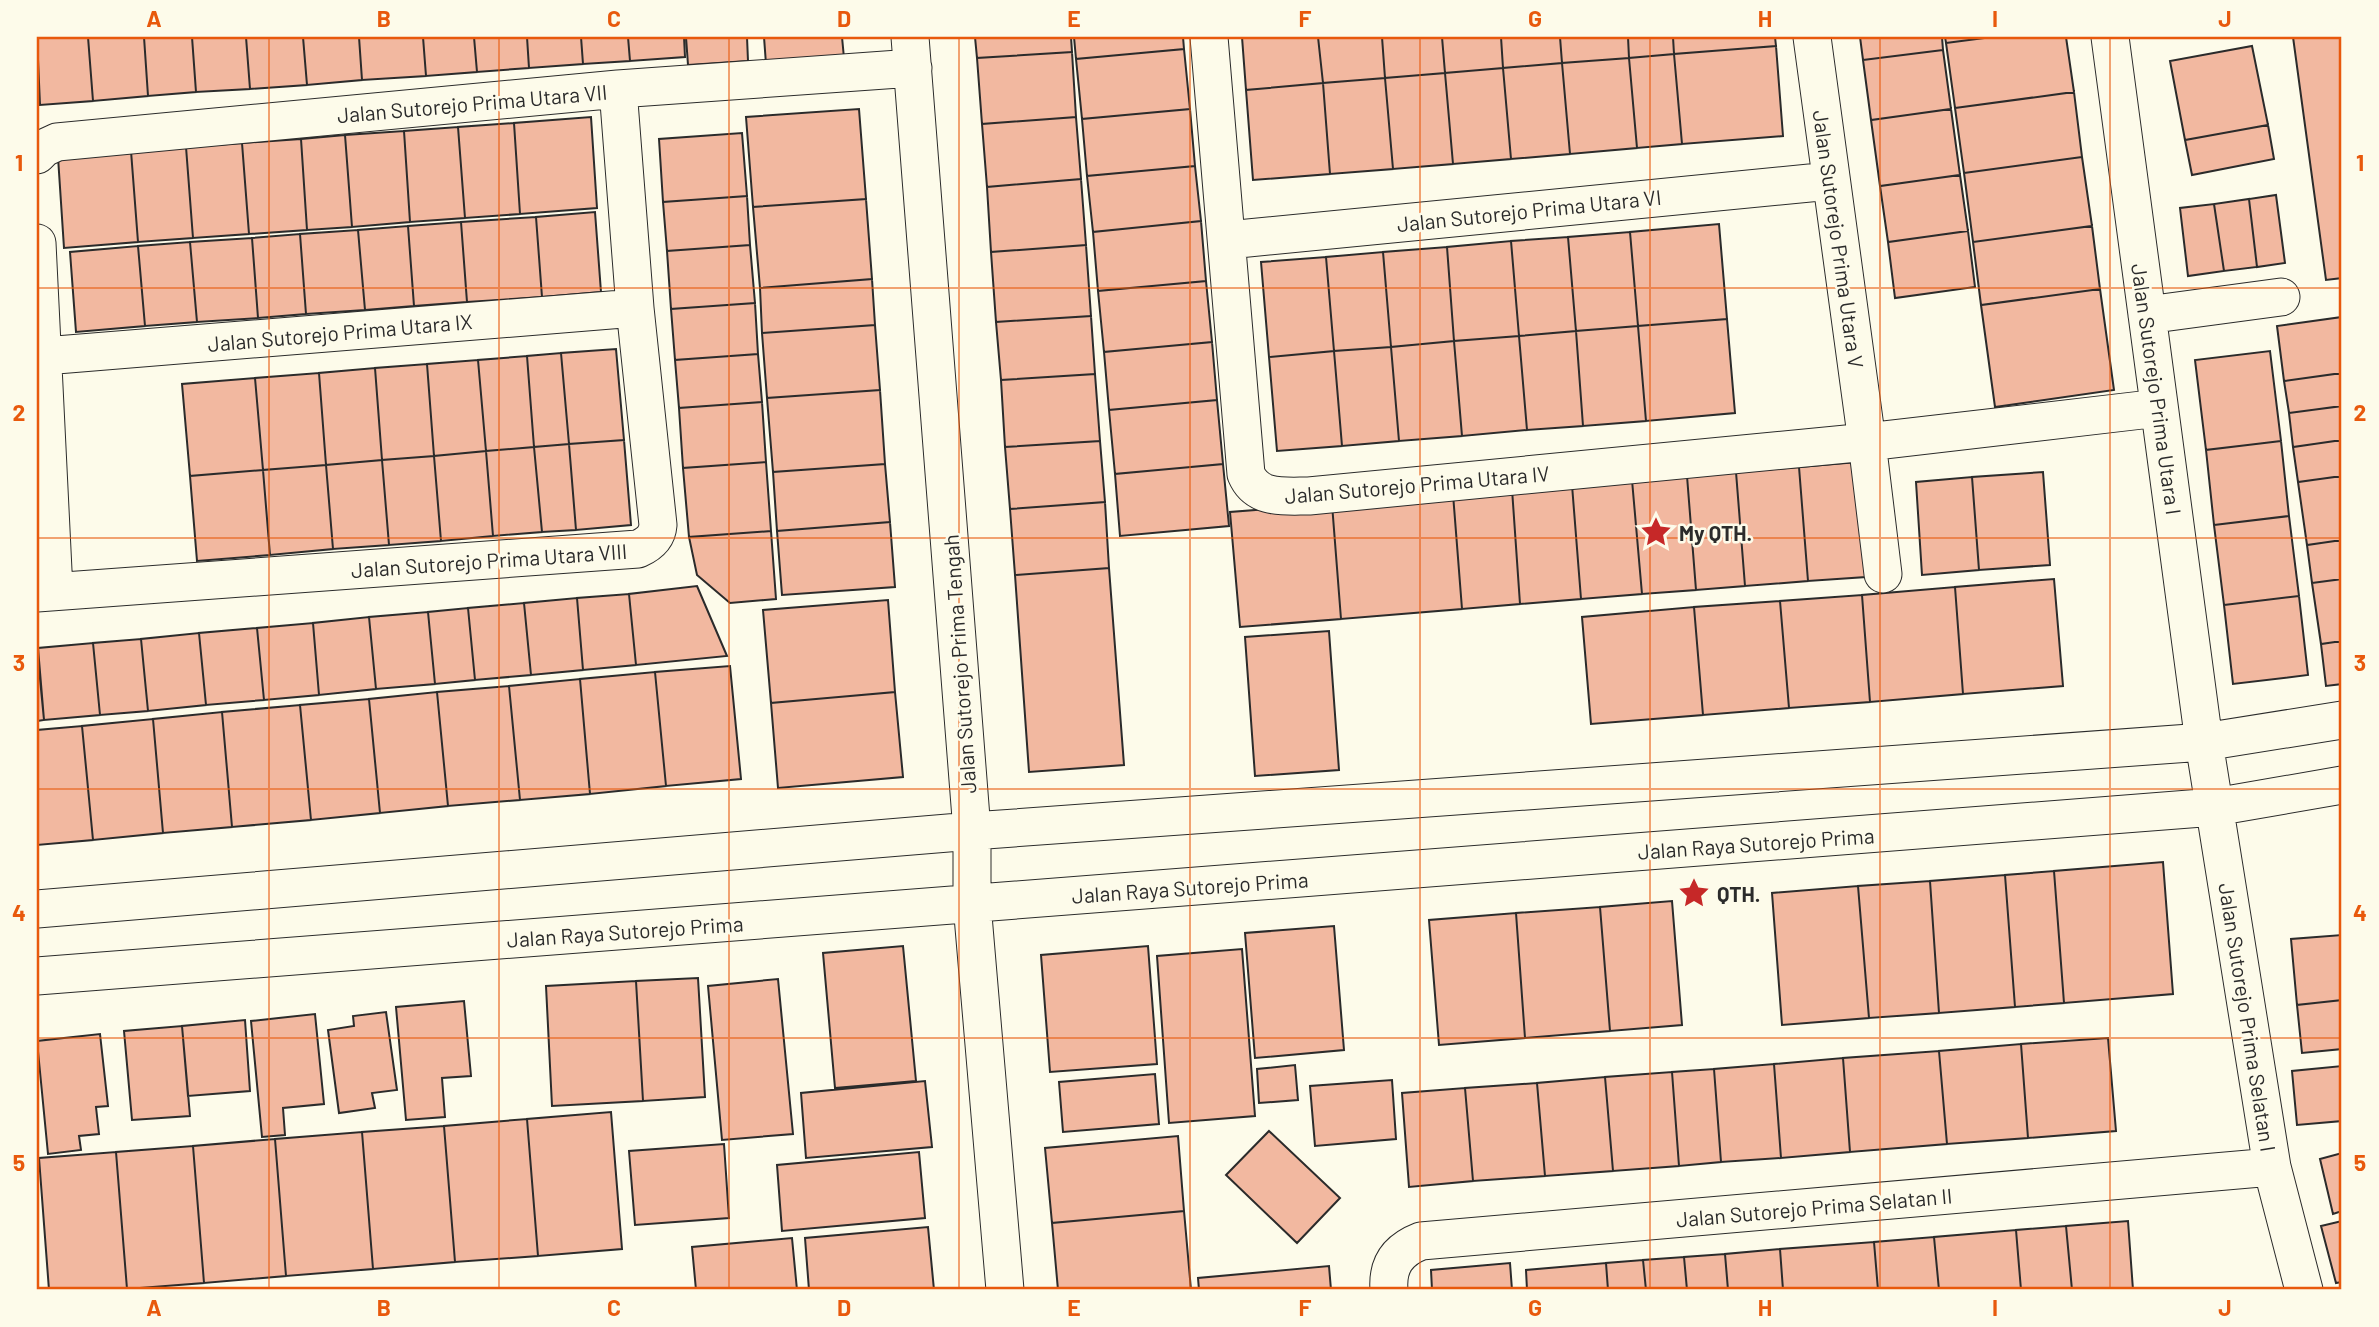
<svg xmlns="http://www.w3.org/2000/svg" width="2379" height="1327" viewBox="0 0 2379 1327" font-family="Barlow,sans-serif">
	<style>
		.building { fill: #f2b8a0; stroke: #2b2b2b; stroke-width: 2 }
		.lines { fill: none; stroke-linecap: round; stroke-linejoin: round }
		.minor-casing { stroke: #2b2b2b; stroke-width: 39 }
		.minor { stroke: #fdfbea; stroke-width: 37 }
		.grid { fill: none; stroke: #e8590c; stroke-width: 2; stroke-opacity: 0.55 }
		.labels { text-anchor: middle; dominant-baseline: central; stroke-width: 5; stroke-linejoin: round; paint-order: stroke }
		.street-label { font-size: 21px; fill: #2b2b2b; stroke: #fdfbea }
		.poi-label { font-size: 21px; font-weight: bold; fill: #2b2b2b; stroke: #fdfbea; text-anchor: start }
		.neatline { fill: none; stroke: #e8590c; stroke-width: 2.5 }
		.grid-label { font-size: 23px; text-anchor: middle; font-weight: bold; fill: #e8590c }
	</style>
	<rect width="100%" height="100%" fill="#fdfbea"/>
	<!-- building -->
	<path class="building" d="M37,37h51l5,64 -53,4z
		M88,37h56l4,59 -55,5z
		M144,37h48l4,55 -48,4z
		M192,37h54l4,52 -54,3z
		M246,37h57l4,48 -57,4z
		M303,37h56l3,43 -55,5z
		M359,37h64l3,39 -64,4z
		M423,37h51l3,35 -51,4z
		M474,37h53l2,31 -52,4z
		M527,37h54l2,27 -54,4z
		M581,37h47l2,24 -47,3z
		M628,37h56l1,20 -55,4z
		M686,37h61l1,24 -60,4z
		M764,37h78l2,21 -78,6z
		M975,37h96l1,15 -95,6z
		M1074,37h109l1,12 -108,10z
		M1242,37h76l5,46 -77,7z
		M1318,37h64l3,41 -62,5z
		M1382,37h60l3,36 -60,5z
		M1442,37h59l2,31 -58,5z
		M1501,37h59l2,26 -59,5z
		M1560,37h68l1,21 -67,5z
		M1628,37h45l1,17 -45,4z
		M1673,37h102l1,9 -102,8z
		M1860,37h82l1,13 -80,10z
		M1945,37h47l-46,6z
		M1992,37h74l8,55 -119,16 -9,-65z
		M2293,37h49v241l-16,2z
		M1776,46l7,90 -101,8 -8,-90z
		M2252,46l16,79 -83,15 -15,-79z
		M1184,49l6,60 -108,10 -6,-60z
		M1943,50l8,59 -80,11 -8,-60z
		M1072,52l4,65 -94,7 -5,-66z
		M1674,54l8,90 -45,4 -8,-90z
		M1629,58l8,90 -67,6 -8,-91z
		M1562,63l8,91 -59,5 -8,-91z
		M1503,68l8,91 -58,5 -8,-91z
		M1445,73l8,91 -60,5 -8,-91z
		M1385,78l8,91 -63,5 -7,-91z
		M1323,83l7,91 -77,6 -7,-90z
		M2074,92l8,65 -118,16 -9,-65z
		M859,109l7,90 -113,8 -7,-90z
		M1190,109l5,57 -108,10 -5,-57z
		M1951,109l9,66 -80,11 -9,-66z
		M591,117l6,91 -77,6 -6,-91z
		M1076,117l5,62 -94,8 -5,-63z
		M514,123l6,91 -55,4 -7,-91z
		M2268,125l6,34 -82,16 -7,-35z
		M458,127l7,91 -55,4 -6,-91z
		M404,131l6,91 -58,5 -7,-92z
		M742,133l5,63 -84,6 -4,-63z
		M345,135l7,92 -45,3 -6,-91z
		M301,139l6,91 -58,4 -7,-91z
		M242,143l7,91 -56,4 -7,-91z
		M186,147l7,91 -55,4 -7,-91z
		M131,151l7,91 -74,6 -6,-91z
		M2082,157l10,69 -119,16 -9,-69z
		M1195,166l6,55 -108,11 -6,-56z
		M1960,175l8,56 -80,11 -8,-56z
		M1081,179l5,66 -95,7 -4,-65z
		M2276,195l9,68 -28,4 -8,-68z
		M747,196l3,49 -83,6 -4,-49z
		M866,199l6,80 -112,9 -7,-81z
		M2249,199l8,68 -33,4 -10,-67z
		M2214,204l10,67 -36,5 -8,-68z
		M595,212l6,80 -59,5 -6,-80z
		M536,217l6,80 -75,5 -6,-80z
		M1201,221l5,60 -108,10 -5,-59z
		M461,222l6,80 -53,4 -6,-80z
		M1719,224l8,95 -89,7 -8,-94z
		M408,226l6,80 -49,4 -7,-80z
		M2092,226l8,63 -119,16 -8,-63z
		M358,230l7,80 -59,4 -6,-80z
		M1968,231l7,56 -80,11 -7,-56z
		M1630,232l8,94 -62,5 -8,-94z
		M300,234l6,80 -48,4 -6,-80z
		M1568,237l8,94 -57,5 -8,-95z
		M252,238l6,80 -61,4 -7,-80z
		M1511,241l8,95 -65,5 -7,-94z
		M190,242l7,80 -52,4 -7,-80z
		M750,245l5,58 -84,6 -4,-58z
		M1086,245l5,71 -95,6 -5,-70z
		M138,246l7,80 -69,6 -6,-80z
		M1447,247l7,94 -63,6 -8,-95z
		M1383,252l8,95 -57,4 -8,-94z
		M1326,257l8,94 -65,6 -8,-95z
		M872,279l3,46 -113,8 -2,-45z
		M1206,281l6,61 -108,10 -6,-61z
		M2100,289l14,101 -119,17 -14,-102z
		M755,303l3,51 -83,6 -4,-51z
		M1091,316l4,58 -94,6 -5,-58z
		M2342,317v56l-58,8 -7,-55z
		M1727,319l8,94 -89,8 -8,-95z
		M875,325l5,65 -113,8 -5,-65z
		M1638,326l8,95 -63,5 -7,-95z
		M1576,331l7,95 -56,4 -8,-94z
		M1519,336l8,94 -65,6 -8,-95z
		M1454,341l8,95 -63,5 -8,-94z
		M1212,342l5,58 -108,10 -5,-58z
		M1391,347l8,94 -57,5 -8,-95z
		M616,349l8,91 -55,4 -8,-91z
		M1334,351l8,95 -65,5 -8,-94z
		M2270,351l11,90 -75,9 -11,-90z
		M561,353l8,91 -35,3 -7,-91z
		M758,354l4,48 -83,6 -4,-48z
		M527,356l7,91 -48,4 -8,-91z
		M478,360l8,91 -52,5 -7,-92z
		M427,364l7,92 -52,4 -7,-92z
		M375,368l7,92 -56,5 -7,-92z
		M319,373l7,92 -63,5 -8,-92z
		M2342,373v33l-53,7 -5,-32z
		M1095,374l5,67 -95,6 -4,-67z
		M255,378l8,92 -73,6 -8,-92z
		M880,390l5,74 -112,8 -6,-74z
		M1217,400l6,64 -108,10 -6,-64z
		M762,402l4,60 -83,6 -4,-60z
		M2342,406v34l-49,7 -4,-34z
		M624,440l7,85 -55,5 -7,-86z
		M2342,440v36l-44,6 -5,-35z
		M1100,441l5,61 -95,7 -5,-62z
		M2281,441l8,75 -75,9 -8,-75z
		M569,444l7,86 -34,2 -8,-85z
		M534,447l8,85 -49,4 -7,-85z
		M486,451l7,85 -52,5 -7,-85z
		M434,456l7,85 -52,4 -7,-85z
		M382,460l7,85 -56,4 -7,-84z
		M766,462l5,69 -82,6 -6,-69z
		M1858,462l8,115 -58,4 -9,-114z
		M885,464l5,58 -113,9 -4,-59z
		M1223,464l6,62 -109,10 -5,-62z
		M326,465l7,84 -63,6 -7,-85z
		M1799,467l9,114 -63,5 -9,-114z
		M263,470l7,85 -73,6 -7,-85z
		M1736,472l9,114 -49,4 -9,-114z
		M2043,472l7,93 -71,5 -7,-93z
		M1687,476l9,114 -54,4 -10,-114z
		M2342,476v64l-35,5 -9,-63z
		M1972,477l7,93 -57,5 -6,-93z
		M1632,480l10,114 -61,5 -9,-114z
		M1572,485l9,114 -61,5 -8,-115z
		M1512,489l8,115 -58,5 -9,-115z
		M1453,494l9,115 -121,10 -9,-115z
		M1105,502l4,66 -94,7 -5,-66z
		M1332,504l9,115 -101,8 -10,-115z
		M2289,516l10,80 -75,9 -10,-80z
		M890,522l5,65 -113,8 -5,-64z
		M771,531l5,68 -46,4 -33,-28 -8,-38z
		M2342,540v39l-30,4 -5,-38z
		M1109,568l15,197 -95,7 -14,-197z
		M2054,579l9,107 -100,8 -8,-107z
		M2342,579v62l-21,3 -9,-61z
		M697,586l30,70 -91,9 -7,-71z
		M1955,587l8,107 -93,8 -8,-107z
		M629,594l7,71 -53,5 -6,-72z
		M1862,595l8,107 -81,6 -9,-107z
		M2299,596l9,79 -75,9 -9,-79z
		M577,598l6,72 -52,5 -7,-72z
		M888,600l7,92 -124,11 -8,-93z
		M1780,601l9,107 -86,7 -9,-108z
		M524,603l7,72 -56,5 -7,-72z
		M1694,607l9,108 -112,9 -9,-107z
		M468,608l7,72 -40,4 -7,-72z
		M428,612l7,72 -59,5 -7,-72z
		M369,617l7,72 -57,6 -6,-72z
		M313,623l6,72 -55,5 -7,-72z
		M257,628l7,72 -58,5 -7,-72z
		M1329,631l10,139 -84,6 -10,-139z
		M199,633l7,72 -58,6 -7,-72z
		M141,639l7,72 -48,4 -7,-72z
		M2342,641v43l-16,2 -5,-42z
		M93,643l7,72 -56,5 -6,-72z
		M37,648l7,72 -7,1z
		M730,666l11,113 -75,7 -11,-114z
		M655,672l11,114 -76,8 -10,-115z
		M580,679l10,115 -70,6 -11,-114z
		M509,686l11,114 -72,6 -11,-114z
		M437,692l11,114 -68,7 -11,-114z
		M895,692l8,85 -125,11 -7,-85z
		M369,699l11,114 -69,7 -11,-115z
		M300,705l11,115 -79,7 -10,-115z
		M222,712l10,115 -69,6 -10,-114z
		M153,719l10,114 -70,7 -11,-114z
		M82,726l11,114 -56,5v-115z
		M2163,862l10,132 -109,9 -10,-132z
		M2054,871l10,132 -49,4 -10,-132z
		M2005,875l10,132 -76,6 -9,-132z
		M1930,881l9,132 -70,5 -11,-132z
		M1858,886l11,132 -87,7 -10,-132z
		M1672,901l10,124 -72,6 -10,-124z
		M1600,907l10,124 -85,7 -9,-125z
		M1516,913l9,125 -86,7 -10,-125z
		M1334,926l10,124 -89,8 -10,-125z
		M2342,935v65l-45,5 -6,-66z
		M903,946l13,135 -81,7 -12,-135z
		M1148,946l9,118 -107,8 -9,-117z
		M1242,949l13,167 -86,7 -12,-167z
		M698,978l7,119 -62,4 -7,-120z
		M778,979l15,155 -71,6 -14,-154z
		M636,981l7,120 -91,5 -6,-120z
		M2342,1000v49l-40,4 -5,-48z
		M464,1001l7,75 -29,2 3,39 -39,3 -10,-113z
		M386,1012l11,78 -25,3 3,15 -36,5 -11,-83 26,-4 -1,-10z
		M315,1014l9,90 -41,4 2,27 -23,2 -11,-116z
		M245,1020l5,71 -62,5 -6,-70z
		M182,1026l8,90 -58,4 -8,-89z
		M100,1034l8,72 -12,1 3,27 -20,2 2,14 -33,4 -11,-113z
		M2108,1038l8,93 -88,7 -7,-94z
		M2021,1044l7,94 -81,6 -8,-93z
		M1939,1051l8,93 -97,8 -7,-94z
		M1843,1058l7,94 -69,6 -7,-94z
		M1774,1064l7,94 -60,4 -7,-93z
		M1295,1065l3,35 -39,3 -2,-34z
		M2342,1066v55l-45,4 -5,-54z
		M1714,1069l7,93 -42,4 -7,-94z
		M1672,1072l7,94 -66,5 -8,-94z
		M1155,1074l4,50 -96,8 -4,-50z
		M1605,1077l8,94 -68,5 -8,-93z
		M1392,1080l4,59 -81,7 -5,-60z
		M925,1081l7,66 -126,11 -5,-65z
		M1537,1083l8,93 -72,5 -8,-93z
		M1465,1088l8,93 -64,6 -7,-94z
		M611,1112l11,137 -84,7 -11,-137z
		M527,1119l11,137 -83,6 -11,-136z
		M444,1126l11,136 -82,7 -11,-137z
		M1269,1131l71,67 -43,45 -71,-68z
		M362,1132l11,137 -87,7 -11,-137z
		M1178,1136l6,75 -132,12 -7,-75z
		M275,1139l11,137 -82,7 -11,-137z
		M724,1144l5,74 -94,7 -6,-74z
		M193,1146l11,137 -77,6 -11,-137z
		M116,1152l11,137 -78,1 -10,-132z
		M919,1152l6,66 -143,13 -5,-66z
		M2342,1153v58l-9,3 -13,-55z
		M1184,1211l7,79h-133l-6,-67z
		M2128,1221l5,69h-61l-6,-64z
		M2342,1221v61l-6,1 -15,-57z
		M2066,1226l6,64h-51l-5,-60z
		M928,1227l6,63h-125l-4,-52z
		M2016,1230l5,60h-82l-5,-53z
		M1934,1237l5,53h-61l-4,-48z
		M792,1238l5,52h-101l-4,-43z
		M1874,1242l4,48h-95l-3,-41z
		M1780,1249l3,41h-55l-3,-36z
		M1725,1254l3,36h-41l-3,-33z
		M1684,1257l3,33h-41l-3,-30z
		M1643,1260l3,30h-38l-2,-27z
		M1510,1263l2,27h-80l-1,-20z
		M1606,1263l2,27h-81l-1,-20z
		M1329,1266l2,24h-132l-1,-12z"/>
	<g class="lines">
		<defs>
			<path id="minor" d="M910,37l62,794v73l33,386
				M1209,37l37,437c11,26 38,22 63,22l558,-54 292,-34
				M1812,37l55,405 16,132
				M2110,37l94,705 68,425 32,123
				M37,155l7,-7 13,-6 561,-53 295,-21
				M1228,240l602,-59
				M37,243l17,348
				M2147,315l134,-18
				M44,356l591,-48
				M37,593l601,-44c11,-5 19,-11 20,-24l-23,-217 -17,-219
				M37,909l935,-78 1232,-89 138,-22
				M37,976l2178,-169 127,-22
				M1389,1290c-2,-25 9,-40 32,-49l851,-74"/>
		</defs>
		<!-- minor casing -->
		<use href="#minor" class="minor-casing"/>
		<!-- minor -->
		<use href="#minor" class="minor"/>
	</g>
	<!-- grid -->
	<path class="grid" d="M269,37v1253M499,37v1253M729,37v1253M959,37v1253M1190,37v1253M1420,37v1253M1650,37v1253M1880,37v1253M2110,37v1253M37,288h2305M37,538h2305M37,789h2305M37,1038h2305"/>
	<!-- icons -->
	<defs>
		<symbol id="sight-bare" viewBox="-9 -9 18 18"><path d="M0-6L1.8-2.2L6-1.7L2.9 1.2L3.7 5.4L0 3.3L-3.7 5.4L-2.9 1.2L-6-1.7L-1.8-2.2Z" fill="#c62828" stroke="#fdfbea" stroke-width="2.5" paint-order="stroke"/></symbol>
	</defs>
	<g fill-rule="evenodd">
		<use href="#sight-bare" x="1634" y="510" width="44" height="44"/>
		<use href="#sight-bare" x="1672" y="871" width="44" height="44"/>
	</g>
	<g class="labels">
		<!-- street labels -->
		<g class="street-label">
			<text transform="translate(472 103) rotate(-5)">Jalan Sutorejo Prima Utara VII</text>
			<text transform="translate(1529 210) rotate(-6)">Jalan Sutorejo Prima Utara VI</text>
			<text transform="translate(1839 239) rotate(82)">Jalan Sutorejo Prima Utara V</text>
			<text transform="translate(340 332) rotate(-5)">Jalan Sutorejo Prima Utara IX</text>
			<text transform="translate(2157 389) rotate(82)">Jalan Sutorejo Prima Utara I</text>
			<text transform="translate(1417 484) rotate(-5)">Jalan Sutorejo Prima Utara IV</text>
			<text transform="translate(489 560) rotate(-4)">Jalan Sutorejo Prima Utara VIII</text>
			<text transform="translate(959 664) rotate(-94)">Jalan Sutorejo Prima Tengah</text>
			<text transform="translate(1756 843) rotate(-4)">Jalan Raya Sutorejo Prima</text>
			<text transform="translate(1190 887) rotate(-4)">Jalan Raya Sutorejo Prima</text>
			<text transform="translate(625 931) rotate(-4)">Jalan Raya Sutorejo Prima</text>
			<text transform="translate(2248 1017) rotate(81)">Jalan Sutorejo Prima Selatan I</text>
			<text transform="translate(1814 1207) rotate(-5)">Jalan Sutorejo Prima Selatan II</text>
		</g>
		<!-- poi labels -->
		<g class="poi-label">
			<text x="1679" y="532">My QTH.</text>
			<text x="1717" y="893">QTH.</text>
		</g>
	</g>
	<!-- border -->
	<rect width="2379" height="1327" fill="none" stroke="#fdfbea" stroke-width="77"/>
	<rect x="38" y="38" width="2302" height="1250" class="neatline"/>
	<g class="grid-label">
		<text x="154" y="27">A</text>
		<text x="384" y="27">B</text>
		<text x="614" y="27">C</text>
		<text x="844" y="27">D</text>
		<text x="1074" y="27">E</text>
		<text x="1305" y="27">F</text>
		<text x="1535" y="27">G</text>
		<text x="1765" y="27">H</text>
		<text x="1995" y="27">I</text>
		<text x="2225" y="27">J</text>
		<text x="19" y="171">1</text>
		<text x="2360" y="171">1</text>
		<text x="19" y="421">2</text>
		<text x="2360" y="421">2</text>
		<text x="19" y="671">3</text>
		<text x="2360" y="671">3</text>
		<text x="19" y="921">4</text>
		<text x="2360" y="921">4</text>
		<text x="19" y="1171">5</text>
		<text x="2360" y="1171">5</text>
		<text x="154" y="1316">A</text>
		<text x="384" y="1316">B</text>
		<text x="614" y="1316">C</text>
		<text x="844" y="1316">D</text>
		<text x="1074" y="1316">E</text>
		<text x="1305" y="1316">F</text>
		<text x="1535" y="1316">G</text>
		<text x="1765" y="1316">H</text>
		<text x="1995" y="1316">I</text>
		<text x="2225" y="1316">J</text>
	</g>
</svg>
